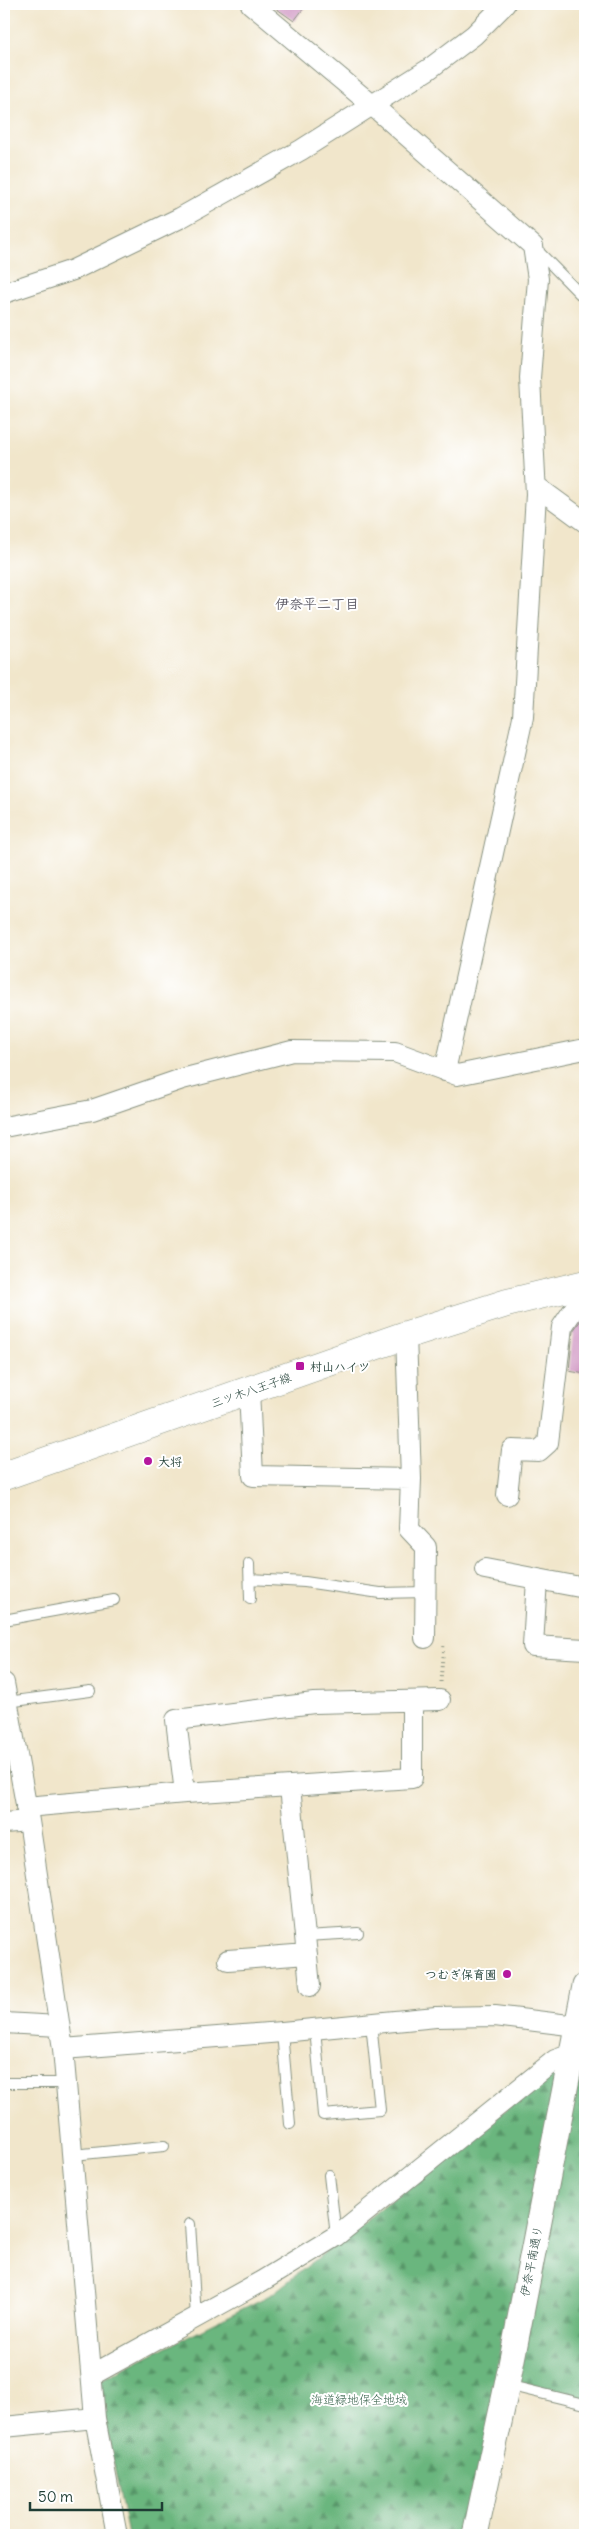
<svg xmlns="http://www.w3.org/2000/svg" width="589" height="2539" viewBox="0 0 589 2539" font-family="Delius,'Klee One',sans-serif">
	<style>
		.forest { fill: url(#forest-firs); stroke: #457a59 }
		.building { fill: #cd90bf }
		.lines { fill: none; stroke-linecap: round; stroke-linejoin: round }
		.service-casing { stroke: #889280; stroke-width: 12 }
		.minor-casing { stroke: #889280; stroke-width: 22 }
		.tertiary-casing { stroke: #889280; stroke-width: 27 }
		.secondary-casing { stroke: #889280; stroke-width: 29 }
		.path { stroke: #889280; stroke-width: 3; stroke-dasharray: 1 4; stroke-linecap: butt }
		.service { stroke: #fff; stroke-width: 10 }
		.minor { stroke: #fff; stroke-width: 20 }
		.tertiary { stroke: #fff; stroke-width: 25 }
		.secondary { stroke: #fff; stroke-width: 28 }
		.poi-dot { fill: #b5179e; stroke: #fff; stroke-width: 2 }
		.labels { text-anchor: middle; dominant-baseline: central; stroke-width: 4; stroke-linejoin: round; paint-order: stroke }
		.poi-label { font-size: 12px; font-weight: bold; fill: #1f3d34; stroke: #fff; text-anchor: start }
		.street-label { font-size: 12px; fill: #1f3d34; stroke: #fff }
		.park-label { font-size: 12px; fill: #38634c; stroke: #fff }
		.neighbourhood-label { font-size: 14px; font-weight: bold; fill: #5c5a65; stroke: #fff }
	</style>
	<defs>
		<pattern id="forest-firs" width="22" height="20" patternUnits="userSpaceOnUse" patternTransform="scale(1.25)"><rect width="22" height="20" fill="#6bb67e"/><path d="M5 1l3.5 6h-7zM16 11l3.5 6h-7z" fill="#579568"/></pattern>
	</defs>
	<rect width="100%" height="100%" fill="#fff"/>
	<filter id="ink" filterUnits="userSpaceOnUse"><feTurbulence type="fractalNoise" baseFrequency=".02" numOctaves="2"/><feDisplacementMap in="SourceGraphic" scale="10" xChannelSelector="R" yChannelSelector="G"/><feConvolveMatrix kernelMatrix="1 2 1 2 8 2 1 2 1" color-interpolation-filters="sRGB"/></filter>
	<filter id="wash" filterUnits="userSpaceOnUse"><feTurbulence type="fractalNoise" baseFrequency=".0096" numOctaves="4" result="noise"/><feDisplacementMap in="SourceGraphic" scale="20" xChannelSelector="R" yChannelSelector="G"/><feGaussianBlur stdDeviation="1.12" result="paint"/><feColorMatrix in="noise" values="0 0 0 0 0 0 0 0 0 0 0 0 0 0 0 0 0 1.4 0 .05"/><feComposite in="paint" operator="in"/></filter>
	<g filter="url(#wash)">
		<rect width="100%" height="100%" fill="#f1e6cb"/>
		<!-- forest -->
		<path class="forest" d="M585,2014v385l-83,-19 -32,155h-342l-24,-119 -4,-36 172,-86 231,-182 76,-57z"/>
		<g id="blocks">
			<!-- building -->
			<path class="building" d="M270,4h37l-13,17z
				M585,1319v55l-16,-3 4,-40 8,-11z"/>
		</g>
	</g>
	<g filter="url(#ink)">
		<use href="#blocks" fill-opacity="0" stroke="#889280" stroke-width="1"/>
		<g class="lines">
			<defs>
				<path id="service" d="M537,250l48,49
					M249,1564l1,35
					M250,1579l55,3 75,11 46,-1
					M4,1620l110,-20
					M7,1702l83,-11
					M305,1936l53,-3
					M315,2029l8,86 57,-5 -9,-87
					M282,2032l8,92
					M4,2083h63
					M73,2155l91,-9
					M329,2175l7,61
					M190,2224l6,93
					M507,2385l78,19"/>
				<path id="minor" d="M251,4l121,101 161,141 5,33 -8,99 6,116 -13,223 -78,354
					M4,293l69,-23 107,-52 121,-68 128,-81 45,-34 31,-31
					M536,486l49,36
					M4,1127l88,-17 90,-31 110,-28 103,1 62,23 128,-26
					M406,1335l5,144 -2,50 17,18 -1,91
					M249,1390l4,86 158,3
					M507,1495l5,-45 27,1 9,-8 14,-116 12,-18 11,-2
					M485,1569l100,19
					M537,1579l-4,67 52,3
					M4,1683l25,138 34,228 32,369 22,117
					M290,1787l20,199
					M185,1793l-9,-73 138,-17 126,-3
					M26,1807l159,-14 227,-15v-77
					M4,1823l25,-2
					M228,1960l79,-6
					M4,2023l55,3
					M63,2049l219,-17 154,-15 59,-1 82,10
					M92,2375l170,-94 74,-45 219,-176 17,-6
					M4,2427l91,-9"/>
				<path id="tertiary" d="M475,2535l32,-150 78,-399"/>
				<path id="secondary" d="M4,1476l402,-141 101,-32 78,-19"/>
			</defs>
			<!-- service casing -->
			<use href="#service" class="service-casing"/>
			<!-- minor casing -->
			<use href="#minor" class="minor-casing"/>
			<!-- tertiary casing -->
			<use href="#tertiary" class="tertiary-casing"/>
			<!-- secondary casing -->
			<use href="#secondary" class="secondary-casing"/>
			<!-- path -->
			<path class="path" d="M441,1682l3,-38"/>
			<!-- service -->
			<use href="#service" class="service"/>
			<!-- minor -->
			<use href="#minor" class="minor"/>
			<!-- tertiary -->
			<use href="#tertiary" class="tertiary"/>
			<!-- secondary -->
			<use href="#secondary" class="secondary"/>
		</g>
	</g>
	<!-- markers -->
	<g class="poi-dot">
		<rect x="295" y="1361" width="10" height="10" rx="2.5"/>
		<circle cx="148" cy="1461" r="5"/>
		<circle cx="507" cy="1974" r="5"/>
	</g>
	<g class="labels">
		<!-- poi labels -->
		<g class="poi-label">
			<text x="310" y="1366">村山ハイツ</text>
			<text x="158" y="1461">大将</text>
			<text x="497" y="1974" text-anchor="end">つむぎ保育園</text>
		</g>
		<!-- street labels -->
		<g class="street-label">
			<text transform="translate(251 1390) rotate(-19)">三ツ木八王子線</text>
			<text transform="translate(531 2261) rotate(-79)">伊奈平南通り</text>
		</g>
		<!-- park labels -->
		<g class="park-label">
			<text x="359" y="2399">海道緑地保全地域</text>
		</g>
		<!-- neighbourhood labels -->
		<g class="neighbourhood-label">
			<text x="317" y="604">伊奈平二丁目</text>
		</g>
	</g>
	<!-- margin -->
	<rect width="589" height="2539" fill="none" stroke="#fff" stroke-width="20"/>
	<!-- scale -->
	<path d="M30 2502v8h132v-8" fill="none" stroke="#1f3d34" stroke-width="2.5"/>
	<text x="38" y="2502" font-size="15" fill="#1f3d34" stroke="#ffffff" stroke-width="4" paint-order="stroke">50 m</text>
</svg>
